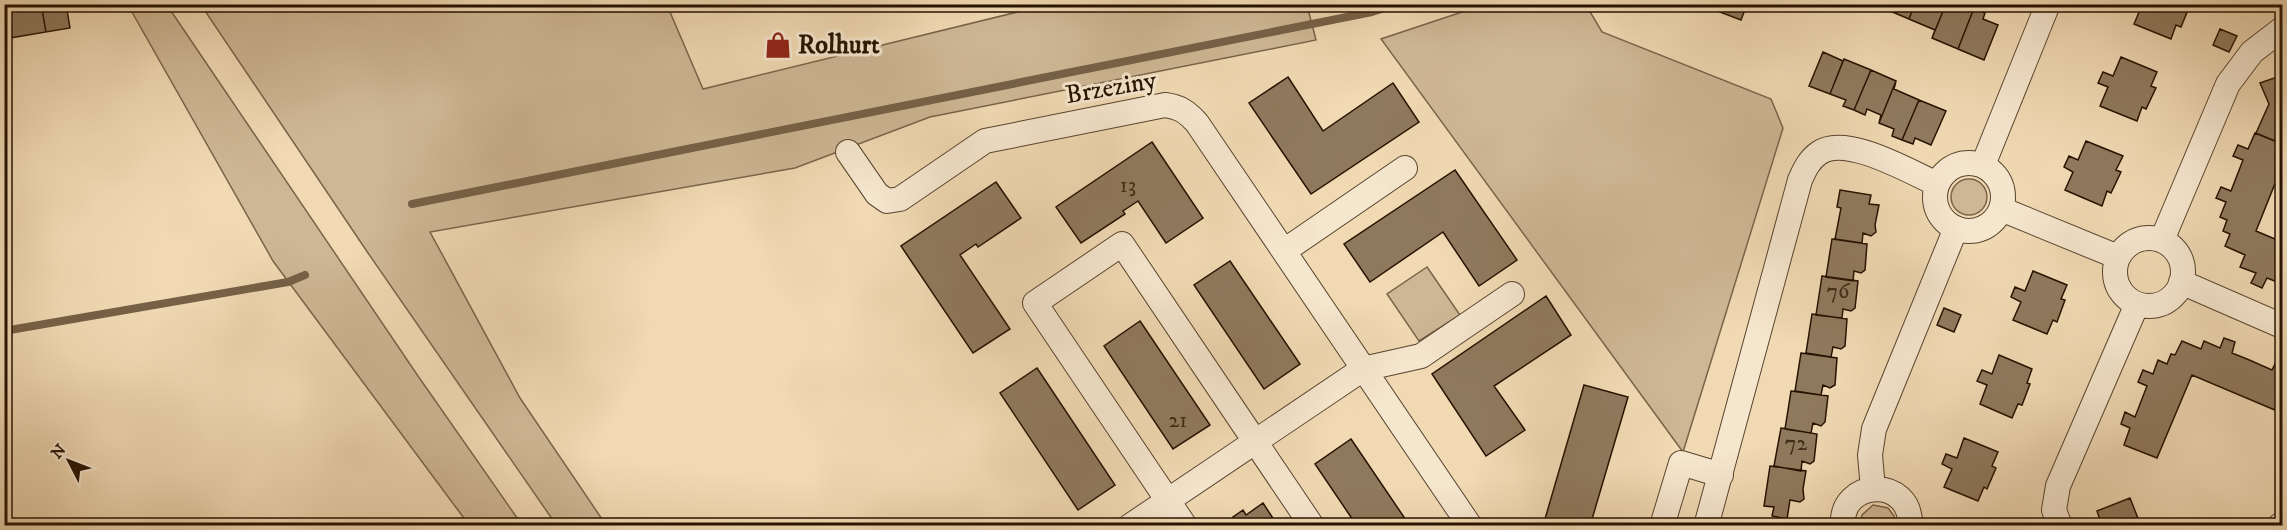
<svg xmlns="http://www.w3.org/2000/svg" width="2287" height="530" viewBox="0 0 2287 530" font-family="'IM FELL DW Pica',serif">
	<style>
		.green { fill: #ceb795; stroke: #7a644a; stroke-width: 1.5 }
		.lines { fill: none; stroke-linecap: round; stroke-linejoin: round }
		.stream { stroke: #766147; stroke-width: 8 }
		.building { fill: #8f795d; stroke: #261200; stroke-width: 1.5 }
		.minor-casing { stroke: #58442d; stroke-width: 26 }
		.minor { stroke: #f5e6ce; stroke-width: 24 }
		.labels { text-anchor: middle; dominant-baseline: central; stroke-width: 6; stroke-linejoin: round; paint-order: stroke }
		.number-label { font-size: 22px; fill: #402c17 }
		.poi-label { font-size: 26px; font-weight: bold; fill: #261200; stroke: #f5e6ce; text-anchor: start }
		.street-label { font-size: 26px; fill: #261200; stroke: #f5e6ce }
	</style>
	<rect width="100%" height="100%" fill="#f0d9b3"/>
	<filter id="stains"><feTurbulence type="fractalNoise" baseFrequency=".00333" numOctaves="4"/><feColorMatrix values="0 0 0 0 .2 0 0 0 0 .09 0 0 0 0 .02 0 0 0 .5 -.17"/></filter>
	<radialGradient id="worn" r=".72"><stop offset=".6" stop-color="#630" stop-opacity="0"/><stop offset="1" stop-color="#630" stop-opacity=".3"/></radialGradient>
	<!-- green -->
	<path class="green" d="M128,5h39l251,371 104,149h-53l-196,-264z
		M201,5h466l36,84 343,-84h261l9,35 -386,77 -135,51 -365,64 90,166 86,127 -49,1 -189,-273z
		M1483,5h103l16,27 169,67 12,29 -100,324 -302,-413z
		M1951 197a18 18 0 1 1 36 0a18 18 0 1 1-36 0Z
		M1427,267l33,48 -41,26 -32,-47z
		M1873,505l15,3 6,8 1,9h-35l2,-10z"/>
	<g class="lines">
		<!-- stream -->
		<path class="stream" d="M412,204l960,-192 25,-8
			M4,331l284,-49 17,-7"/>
	</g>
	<!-- building -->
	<path class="building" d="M4,4h37l5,28 -42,7z
		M41,4h25l4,24 -24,4z
		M1699,4h48l-6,16z
		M1885,4h30l-6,15 -26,-11z
		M1915,4h31l-14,34 3,-8 -26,-11z
		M1946,4l15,6 2,-6 11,4 -16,41 -26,-11z
		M2142,5l46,-1 2,1 -9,22 -5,-2 -5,14 -37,-15z
		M1974,8l11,5 -2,6 15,6 -14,35 -26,-11z
		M2220,29l17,7 -8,16 -16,-7z
		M1823,52l20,9 -13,33 -21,-8z
		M2121,57l36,15 -6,14 5,2 -10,21 -4,-2 -5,14 -37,-15 8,-19 -10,-4 5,-11 10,4z
		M1844,59l27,11 -17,40 -11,-4 3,-6 -16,-6z
		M1871,70l25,11 -17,42 2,-8 -14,-6 -2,6 -11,-5z
		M2280,76l2,2v66l-26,-11 13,-29 -9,-21z
		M1288,77l35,54 70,-48 26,39 -108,72 -62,-91z
		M1896,81l-2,8 25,11 -17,40 -10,-4 2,-7 -15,-6z
		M1919,100l27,11 -15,34 -16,-7 -2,6 -11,-4z
		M2255,133l27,11v22l-26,65 26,11v42l-15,-6 -5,10 -11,-5 5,-10 -16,-6 5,-12 -20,-9 5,-12 -7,-3 4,-11 -7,-3 6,-15 -10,-4 5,-11 10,4 12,-31 -10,-4 5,-11 10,4z
		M2086,141l37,15 -7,14 5,2 -10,21 -4,-2 -5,15 -37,-16 8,-18 -9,-5 5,-11 9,4z
		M1152,142l51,76 -37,25 -28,-42 -15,10 2,3 -44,29 -25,-36z
		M1455,170l62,90 -38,26 -36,-54 -73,50 -26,-38z
		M996,182l25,36 -43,29 -2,-3 -16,11 50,74 -37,24 -72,-107z
		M1840,190l31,5 -2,9 10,1 -4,20 1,7 -5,4 -8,-3 -1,10 -27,-4 6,-31 -4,-1z
		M1832,239l35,5 -2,26 -4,3 -7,-2 -1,10 -27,-4z
		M1230,261l70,103 -36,25 -70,-104z
		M2033,271l34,14 -6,14 4,1 -8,22 -4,-2 -6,14 -34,-14 8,-18 -10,-5 4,-10 10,4z
		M1822,276l36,5 -3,27 -4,3 -8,-2 -1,9 -26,-3z
		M1546,296l25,39 -77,51 31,44 -39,26 -54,-82z
		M1944,308l17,7 -7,17 -17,-7z
		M1812,314l35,5 -2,27 -4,3 -8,-2 -2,10 -25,-4z
		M1140,321l70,104 -37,24 -69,-103z
		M2224,338l11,4 -3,11 15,6 25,11 5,-10 5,2v51l-90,-38 -35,83 -33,-13 6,-17 -9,-4 4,-12 10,5 12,-31 -9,-4 5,-12 10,4 5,-14 9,4 4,-10 4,1 7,-14 19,8 3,-8 16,7z
		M1801,353l36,5 -2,27 -5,3 -7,-3 -2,10 -26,-4z
		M1999,355l33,14 -5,14 3,1 -8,21 -4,-1 -6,14 -32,-14 7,-19 -10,-4 5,-11 10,4z
		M1037,368l78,117 -37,25 -78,-117z
		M1584,385l44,12 -38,129h-55l10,-7z
		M1791,391l37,5 -3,26 -4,4 -8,-3 -2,10 -26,-4z
		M1781,428l36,6 -3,27 -4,3 -8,-3 -1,10 -27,-5z
		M1964,438l34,14 -6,14 4,2 -9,21 -3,-2 -6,14 -34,-14 8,-18 -10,-5 4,-10 11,4z
		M1351,439l59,87h-53l-42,-62z
		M1770,466l36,5 -3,18 1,10 -4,3 -10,-2 -3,19 -15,-3 2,-9 -10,-1z
		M2130,498l11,28h-39l-5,-15z
		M1263,503l15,23h-48l6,-4 -3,-5 10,-7 3,5z"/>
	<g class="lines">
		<defs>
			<path id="minor" d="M848,152l29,42 10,7 13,-2 85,-58 180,-36c15,2 22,7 32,18l273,403
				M1935 197a34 34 0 1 1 68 0a34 34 0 1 1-68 0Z
				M1983,165l65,-161
				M2001,209l117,48
				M2115 272a34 34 0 1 1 68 0a34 34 0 1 1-68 0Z
				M2162,240l66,-156 24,-32 30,-23
				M1284,251l121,-83
				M2181,282l101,44
				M1873,489l-3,-34 4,-26 82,-201
				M1130,526l233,-157 58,-13 91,-62
				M1185,526l-150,-223 87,-59 190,282
				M1662,526l19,-63 40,12
				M1709,526l-1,-7 92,-339c5,-11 9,-20 19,-27 27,-19 91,19 118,31
				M1843,526c-4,-47 69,-51 67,0
				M2060,526l-6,-16 4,-24 79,-182
				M2279,526l3,-2"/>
		</defs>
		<!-- minor casing -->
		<use href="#minor" class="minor-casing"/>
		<!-- minor -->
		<use href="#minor" class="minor"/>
	</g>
	<!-- icons -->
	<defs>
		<symbol id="shop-bare" viewBox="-9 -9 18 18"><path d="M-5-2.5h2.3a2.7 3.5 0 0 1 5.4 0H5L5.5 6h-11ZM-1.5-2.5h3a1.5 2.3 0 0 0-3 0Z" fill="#8f2418" stroke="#f5e6ce" stroke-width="2.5" paint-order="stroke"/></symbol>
	</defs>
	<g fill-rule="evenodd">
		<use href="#shop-bare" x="759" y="26" width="38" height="38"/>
	</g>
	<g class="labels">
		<!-- number labels -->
		<g class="number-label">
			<text x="1128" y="185">13</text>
			<text x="1838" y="291">76</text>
			<text x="1178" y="420">21</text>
			<text x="1796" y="443">72</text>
		</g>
		<!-- poi labels -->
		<g class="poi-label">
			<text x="798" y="45">Rolhurt</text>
		</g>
		<!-- street labels -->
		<g class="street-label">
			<text transform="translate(1111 88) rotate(-10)">Brzeziny</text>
		</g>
	</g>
	<!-- margin -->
	<rect width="2287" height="530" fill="none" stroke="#f0d9b3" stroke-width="24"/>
	<rect x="6" y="6" width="2275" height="518" fill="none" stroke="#261200" stroke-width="3"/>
	<rect x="12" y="12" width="2263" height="506" fill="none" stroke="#261200" stroke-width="1.5"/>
	<!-- north arrow -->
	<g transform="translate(69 461) rotate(312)" stroke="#f5e6ce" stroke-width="4.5" paint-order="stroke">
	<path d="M0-4.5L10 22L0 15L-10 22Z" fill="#261200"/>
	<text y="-9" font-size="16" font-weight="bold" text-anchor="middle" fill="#261200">N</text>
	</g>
	<rect width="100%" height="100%" filter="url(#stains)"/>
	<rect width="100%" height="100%" fill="url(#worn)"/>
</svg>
